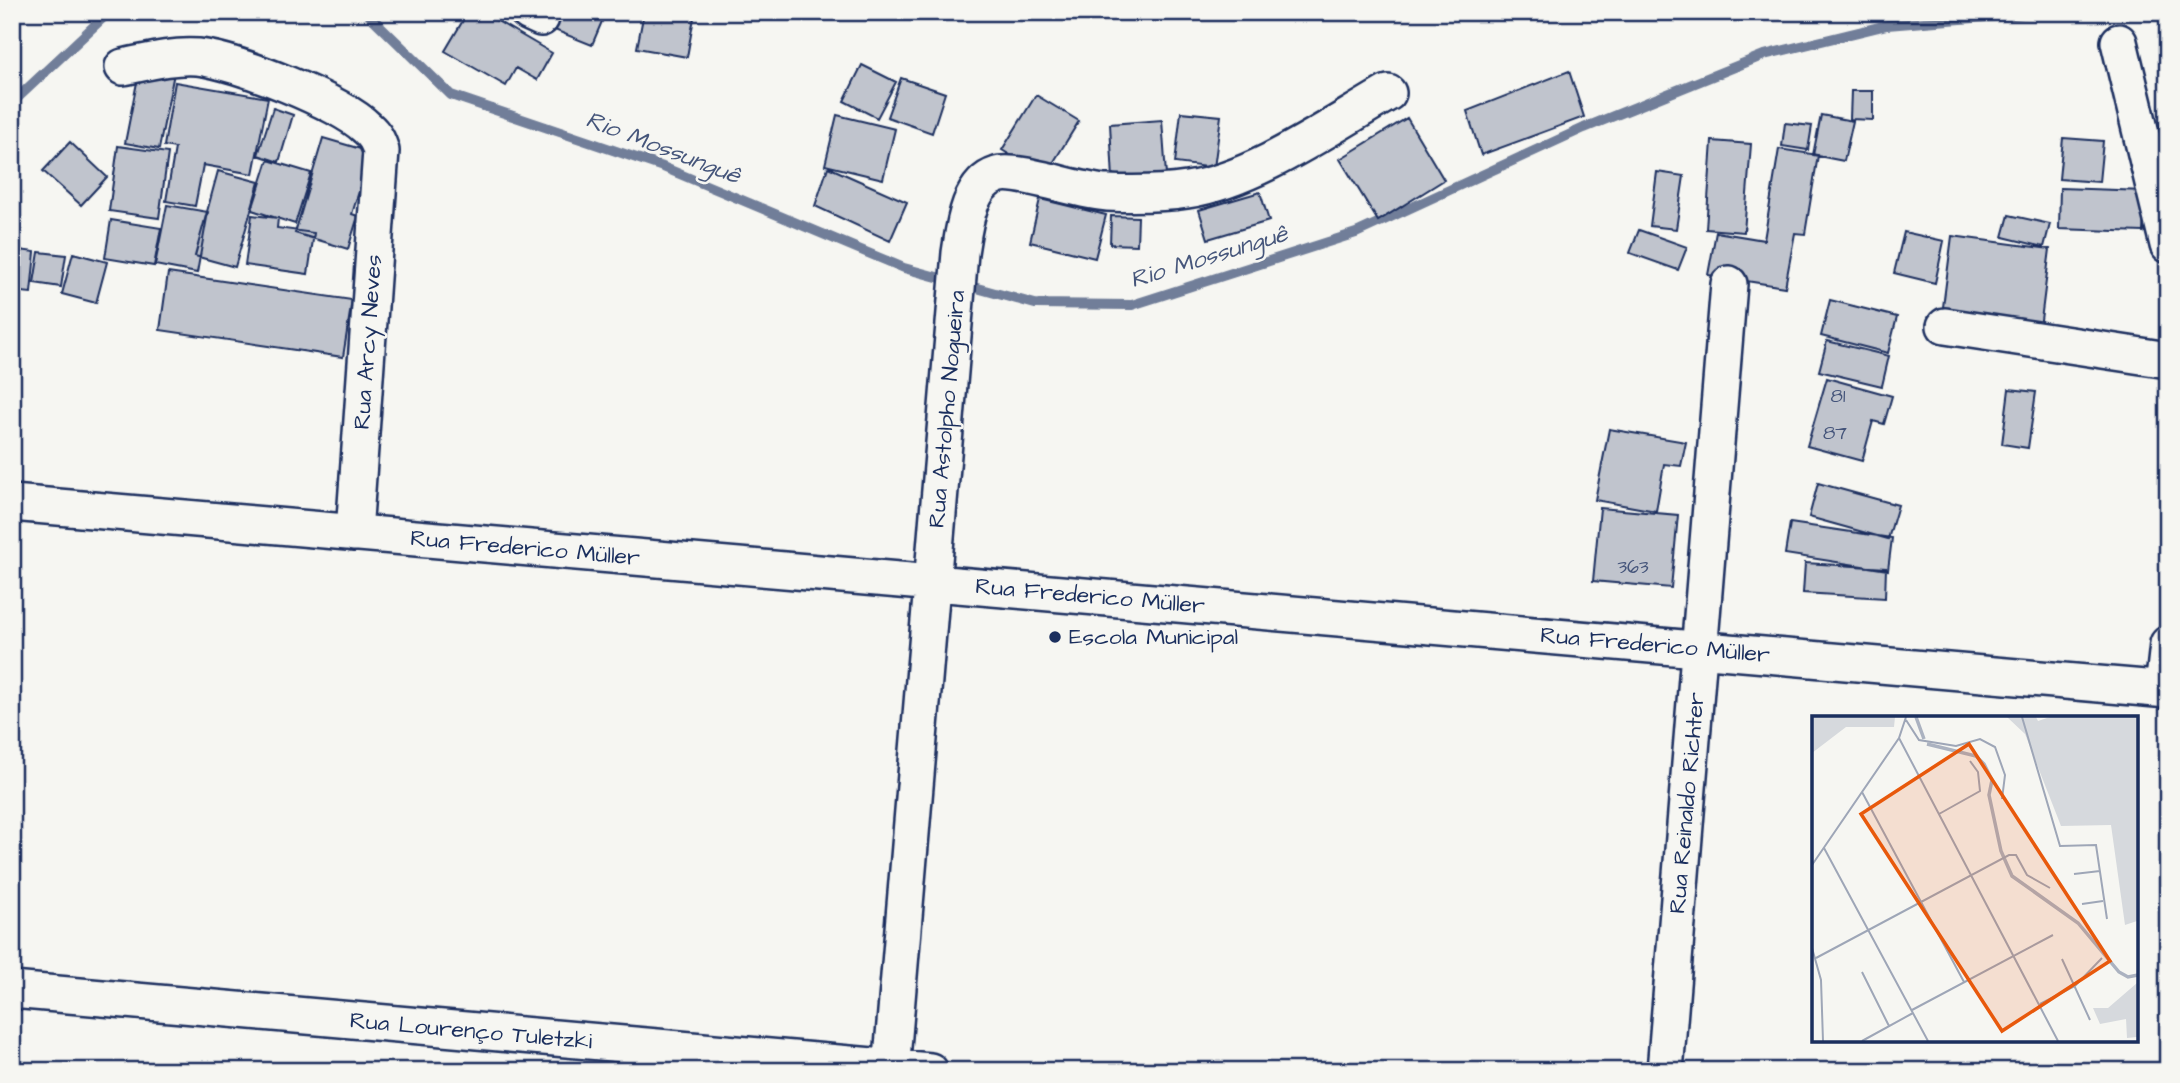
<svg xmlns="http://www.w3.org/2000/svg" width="2180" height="1083" viewBox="0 0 2180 1083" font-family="'Architects Daughter',sans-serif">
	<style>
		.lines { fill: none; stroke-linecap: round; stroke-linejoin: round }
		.stream { stroke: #717e99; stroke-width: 10 }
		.building { fill: #c0c4cd; stroke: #1b2f5e; stroke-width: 2 }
		.minor-casing { stroke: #1b2f5e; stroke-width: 40 }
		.minor { stroke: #f6f6f2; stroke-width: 35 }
		.poi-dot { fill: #1b2f5e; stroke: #f6f6f2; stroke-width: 2.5 }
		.labels { text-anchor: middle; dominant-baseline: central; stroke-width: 5; stroke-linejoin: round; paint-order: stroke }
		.number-label { font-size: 19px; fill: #44547a }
		.street-label { font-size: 23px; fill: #1b2f5e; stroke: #f6f6f2 }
		.poi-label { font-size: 23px; fill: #1b2f5e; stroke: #f6f6f2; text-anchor: start }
		.water-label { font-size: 24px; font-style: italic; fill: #46567b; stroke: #f6f6f2 }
		.inset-river { fill: none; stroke: #abb2c0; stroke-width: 3.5 }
		.inset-road { fill: none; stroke: #9ea6b7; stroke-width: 2 }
		.view { fill: #e8590c; fill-opacity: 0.15; stroke: #e8590c; stroke-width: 3.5 }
		.inset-edge { fill: none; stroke: #1b2f5e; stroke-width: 3.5 }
	</style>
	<rect width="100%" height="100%" fill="#f6f6f2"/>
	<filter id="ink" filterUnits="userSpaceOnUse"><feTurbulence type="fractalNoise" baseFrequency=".0143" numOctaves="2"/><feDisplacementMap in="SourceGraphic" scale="14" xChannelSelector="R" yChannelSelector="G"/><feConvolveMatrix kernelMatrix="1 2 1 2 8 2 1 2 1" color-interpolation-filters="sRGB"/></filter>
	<g filter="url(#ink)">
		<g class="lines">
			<!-- stream -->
			<path class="stream" d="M366,12l85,83 212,72 241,101 131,36 97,1 224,-72 228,-105 180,-73 123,-30 161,-13
				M12,103l97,-91"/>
		</g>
		<!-- building -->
		<path class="building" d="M468,12h14l70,41 -15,27 -21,-12 -10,18 -61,-35z
			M547,12h59l-14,33 -50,-20z
			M644,12h51l-8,45 -50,-9z
			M862,65l34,17 -19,36 -33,-17z
			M140,67l34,6 -15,76 -34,-6z
			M1569,71l15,46 -103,38 -14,-44z
			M901,78l44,15 -13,40 -45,-16z
			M175,82l93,16 -15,76 -50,-9 -8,41 -29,-5 9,-53 -11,-2z
			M1851,91h22v29l-23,-1z
			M1036,95l43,26 -34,55 -43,-26z
			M273,108l20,7 -14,47 -21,-7z
			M1181,112l40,4 -7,52 -39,-5z
			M837,115l58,14 -12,50 -58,-14z
			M1821,115l32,6 -9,40 -31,-6z
			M1407,118l37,62 -66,41 -38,-62z
			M1162,120l4,55 -53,4 -3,-55z
			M1785,123l27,3 -4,24 -26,-4z
			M323,138l48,14 -19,62 6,2 -10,33 -53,-16z
			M2063,138l40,3 -4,41 -40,-3z
			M1712,141l39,3 -7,88 -38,-3z
			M70,142l37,35 -26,28 -38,-34z
			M118,146l50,7 -9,65 -50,-7z
			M1779,149l39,6 -13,79 -10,-1 -10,54 -77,-12 8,-43 48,8z
			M268,160l43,13 -16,51 -43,-14z
			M828,167l79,35 -17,39 -75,-35z
			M218,171l41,11 -24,85 -40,-11z
			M1657,172l27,4 -8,53 -26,-3z
			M2060,188l85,3 -2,41 -84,-3z
			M1260,192l9,29 -61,18 -9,-29z
			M1040,199l66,16 -11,43 -65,-16z
			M167,205l41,7 -11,61 -42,-8z
			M252,215l26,3 -1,10 37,5 -6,41 -63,-9z
			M2009,215l41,9 -6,23 -41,-10z
			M1111,216l27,1 -1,28 -27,-1z
			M111,220l50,8 -7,38 -49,-8z
			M1639,230l48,17 -9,23 -48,-17z
			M1904,232l40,9 -9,42 -41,-10z
			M1952,236l98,13 -10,79 -98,-13z
			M12,249l23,3 -4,41 -19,-2z
			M39,252l27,3 -5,32 -27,-4z
			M73,253l34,9 -11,41 -34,-9z
			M168,273l184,27 -9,57 -183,-27z
			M1830,300l67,17 -9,36 -67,-17z
			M1827,341l62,15 -7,30 -63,-15z
			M1827,378l65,18 -8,28 -11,-3 -11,40 -55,-15z
			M2009,389l27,3 -8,56 -26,-4z
			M1609,429l77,13 -5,24 -17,-2 -8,47 -61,-11z
			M1818,483l80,22 -10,34 -79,-22z
			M1600,508l78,7 -7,73 -78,-7z
			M1790,523l102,15 -4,32 -103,-16z
			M1805,563l81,5 -1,30 -82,-5z"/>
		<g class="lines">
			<defs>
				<path id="minor" d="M528,12l13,6
					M2119,42l49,203
					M123,67c24,-5 50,-12 75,-10 38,4 143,45 169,71 8,7 11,13 14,23l-27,382
					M1945,326l223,34
					M12,503l2156,187
					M2163,689l5,-45
					M12,990l918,81
					M891,1071l69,-818c4,-25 8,-69 37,-78 19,-7 83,17 110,18 26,1 54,1 80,-3 67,-10 142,-63 201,-97
					M1665,1071l64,-787"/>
			</defs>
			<!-- minor casing -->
			<use href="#minor" class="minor-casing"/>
			<!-- minor -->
			<use href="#minor" class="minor"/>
		</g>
	</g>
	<!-- markers -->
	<circle class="poi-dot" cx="1055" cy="637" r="7"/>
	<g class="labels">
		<!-- number labels -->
		<g class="number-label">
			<text x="1838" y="396">81</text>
			<text x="1835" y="433">87</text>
			<text x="1633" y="567">363</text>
		</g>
		<!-- street labels -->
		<g class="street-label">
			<text transform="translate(368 342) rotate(-86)">Rua Arcy Neves</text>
			<text transform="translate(947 409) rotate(-85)">Rua Astolpho Nogueira</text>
			<text transform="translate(525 548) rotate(5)">Rua Frederico Müller</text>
			<text transform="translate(1090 596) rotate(5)">Rua Frederico Müller</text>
			<text transform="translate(1655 645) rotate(5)">Rua Frederico Müller</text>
			<text transform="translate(1687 803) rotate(-85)">Rua Reinaldo Richter</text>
			<text transform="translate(471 1031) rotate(5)">Rua Lourenço Tuletzki</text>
		</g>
		<!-- poi labels -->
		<g class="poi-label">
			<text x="1069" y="637">Escola Municipal</text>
		</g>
		<!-- water labels -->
		<g class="water-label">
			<text transform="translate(663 148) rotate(21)">Rio Mossunguê</text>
			<text transform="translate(1209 257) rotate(-17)">Rio Mossunguê</text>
		</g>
	</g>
	<!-- overview -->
	<g transform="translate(1812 716)">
		<rect width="326" height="326" fill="#f6f6f2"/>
		<path d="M0,1h83l-1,10h-48l-34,26zM195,1h29l2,4 12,-4h87v204l-12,4 -14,-100 -50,1 -36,-92zM325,267v54l-10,1 -1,-19 -26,5 -7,-16h15z" fill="#d6d9dd"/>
		<path class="inset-river" d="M104,1l8,22M115,28l49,12 8,8 8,16 -3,15 12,56 11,25 66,47 41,49 9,5 10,-2"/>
		<path class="inset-road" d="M210,1l38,129 36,-1 11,74M94,4l13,20 37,6 24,-7 15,8 10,28 -3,24M87,22l159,303M50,76l102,190M127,98l41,-23 -2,-19 -8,-11M12,132l104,193M0,149l87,-127 7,-21M262,158l26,-3M270,188l21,-3M0,232l9,32 2,61M4,242l193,-103h7l11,20 23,13M250,243l28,61M50,256l27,54M228,288l35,-18 27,-28M100,294l141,-75M50,325l51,-28"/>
		<path class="view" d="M157,28l141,217 -108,70 -141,-217z"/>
		<rect width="326" height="326" class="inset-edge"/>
	</g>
	<!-- margin -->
	<rect width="2180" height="1083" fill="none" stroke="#f6f6f2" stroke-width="42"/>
	<rect x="21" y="21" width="2138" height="1041" fill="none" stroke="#1b2f5e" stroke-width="2.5" filter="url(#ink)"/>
</svg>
